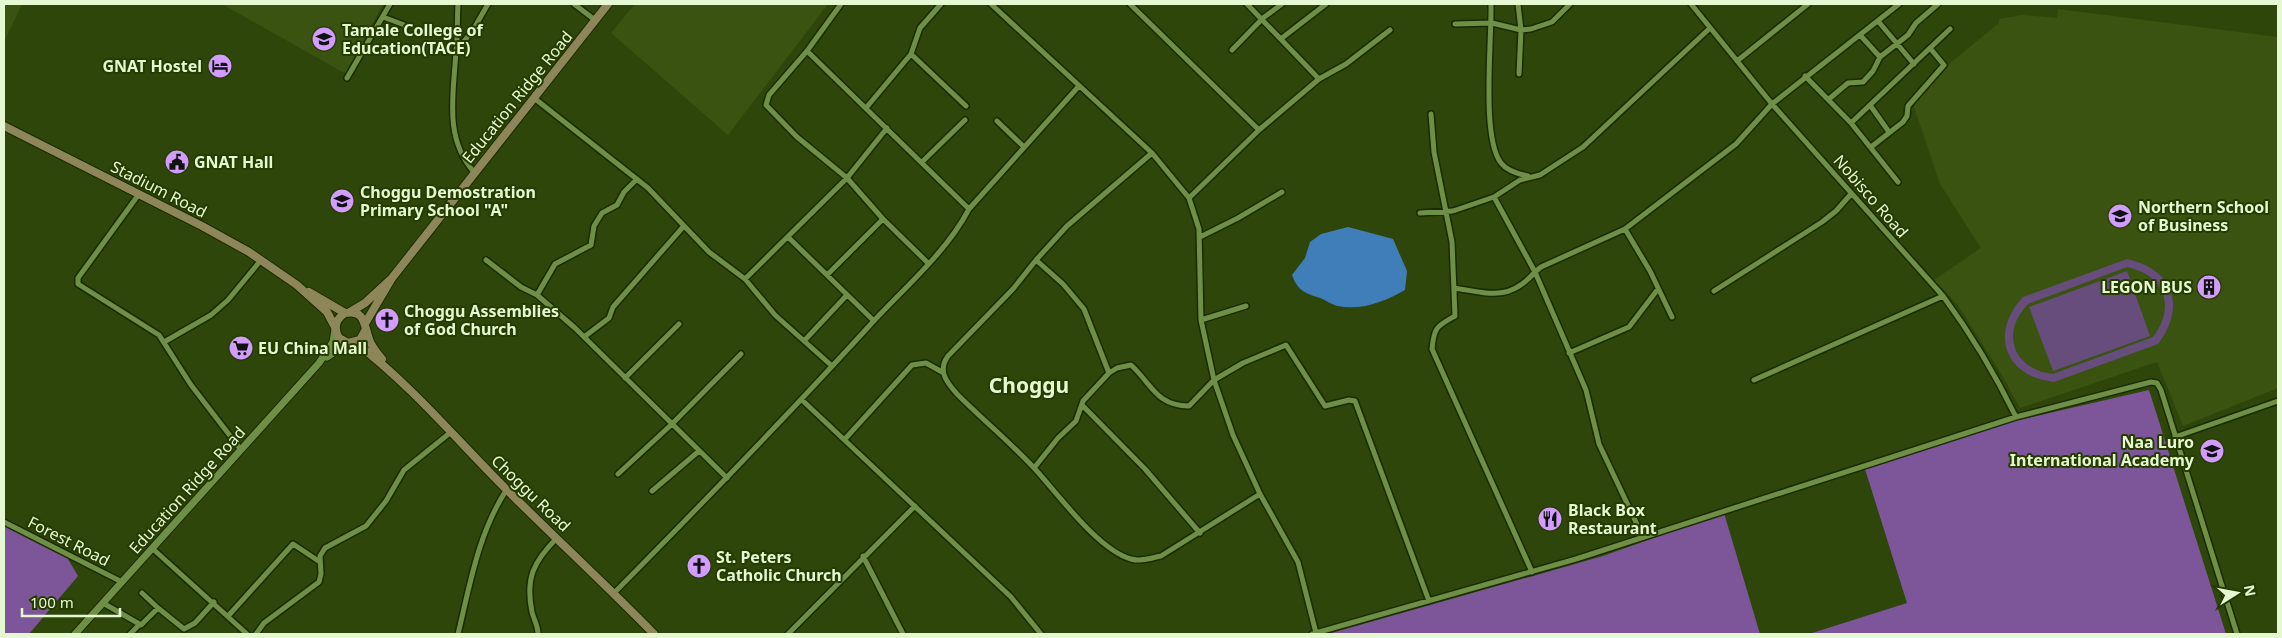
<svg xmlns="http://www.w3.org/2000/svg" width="2282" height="638" viewBox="0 0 2282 638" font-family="'Noto Sans',sans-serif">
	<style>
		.built { fill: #3a5310 }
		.green { fill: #674d7c; fill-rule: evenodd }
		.forest { fill: #7c5699 }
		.water { fill: #407eb9 }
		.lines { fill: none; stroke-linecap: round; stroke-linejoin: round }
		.minor-casing { stroke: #1a2a02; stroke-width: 8 }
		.tertiary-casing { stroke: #1a2a02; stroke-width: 9 }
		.secondary-casing { stroke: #1a2a02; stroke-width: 10 }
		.minor { stroke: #6e8f45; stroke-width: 5 }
		.tertiary { stroke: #6e8f45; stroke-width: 7 }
		.secondary { stroke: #8d8658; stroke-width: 8 }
		.labels { text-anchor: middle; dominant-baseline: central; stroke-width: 4; stroke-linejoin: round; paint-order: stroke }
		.poi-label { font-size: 16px; font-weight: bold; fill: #e5f8d1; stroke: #253b00; text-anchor: start }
		.street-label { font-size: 16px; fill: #e5f8d1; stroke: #253b00 }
		.district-label { font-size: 21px; font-weight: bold; fill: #e5f8d1; stroke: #253b00 }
	</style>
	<rect width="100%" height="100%" fill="#2f460a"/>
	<!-- built -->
	<path class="built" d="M4,4h18l-18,38z
		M222,4h161l-37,70z
		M635,4h193l-100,131 -117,-102z
		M2058,9l220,28v351l-95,38 -26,-64 -137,46 -20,-36 -43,-68 -23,-24 47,-32 -41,-64 -27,-80 31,-36 55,-45v-4l23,-4 35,3z"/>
	<!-- green -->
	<path class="green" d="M2127,259c46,10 60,47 31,85l-104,38c-49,-5 -65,-49 -31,-85zM2127,267c38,8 49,40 26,70l-100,37c-40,-5 -53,-41 -25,-70z
		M2127,271l23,65 -97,35 -24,-64z"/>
	<!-- forest -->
	<path class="forest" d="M2149,390l77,244h-417l98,-31 -42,-134 63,-25 82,-22z
		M1724,513l36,121h-432l275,-78z
		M4,524l61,30 13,22 -49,58h-25z"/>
	<!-- water -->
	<path class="water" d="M1348,227l45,12 14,32 -2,19c-19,11 -44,21 -67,16 -6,-1 -12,-6 -18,-8 -15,-5 -22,-7 -28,-23l13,-17 5,-16 11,-8z"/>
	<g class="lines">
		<defs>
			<path id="minor" d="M458,4c-1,15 0,31 -2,46 -2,43 -13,87 18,122
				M574,4l21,16
				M841,4l-34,47 -38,44 -3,10 31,32 50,41 36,41 45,44
				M991,4l161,149 37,45 10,31 2,91 13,60 19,55 27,59 38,68 18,71
				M1130,4l129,126
				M1247,4l72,75
				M1491,4c1,36 -10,133 10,159 6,8 17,11 27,13
				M1518,4l3,26 -2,44
				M1691,4l81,100 171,192c28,38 52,78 73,121
				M383,17l24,9
				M1878,21l36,43
				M1455,24l37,-1 29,7 10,-1 21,-7 18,-18
				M1860,35l20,22
				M1282,38l44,-34
				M457,50l16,-20 15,-26
				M1232,50l31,-32 19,-14
				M911,54l55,52
				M1737,61l71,-57
				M1805,76l46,47 47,59
				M347,78l43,-74
				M534,98l114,90 61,64 36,27 30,36 57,51
				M1829,99l19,-16 15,-1 10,-11 7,-14 28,-22 8,-12 22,-19
				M1870,105l19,27
				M866,108l45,-54 9,-26 21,-24
				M1431,114l3,38 18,90 3,74c-18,10 -21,11 -23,33l100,223
				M997,121l27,26
				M1851,123l99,-94
				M1871,147l32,-25 4,-6 1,-10 36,-41 -14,-17
				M1152,153l-85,73 -31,34 -23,29 -65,67c-11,15 -1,27 10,39 25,25 53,48 77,74 23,25 63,81 96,90 10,3 20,-1 30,-3l99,-62
				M922,162l43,-42
				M139,194l-61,84v6l81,51 32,50 50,65
				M1189,198l70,-68 60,-51 27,-15 44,-34
				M969,209l110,-123
				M1420,213l33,-2 41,-14 26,-17 20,-5 43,-28 127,-119
				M1625,229l25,42 22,46
				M788,237l86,84
				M1200,237l38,-19 44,-26
				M486,260l35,27 16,8 38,33 152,150
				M1036,260l27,24 21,25 25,64
				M827,275l56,-56
				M745,279l102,-101 40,-50
				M1454,288c34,5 55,14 81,-16l-41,-75
				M1714,291l108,-69 14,-11 15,-17
				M537,295l18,-31 36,-19 3,-19 8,-13 15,-8 7,-13 13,-13
				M1201,320l45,-14
				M584,337l25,-19 4,-11 70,-80
				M804,341l43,-46
				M164,342l47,-27 17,-15 33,-40
				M1569,353l60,-26 29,-38
				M625,378l54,-54
				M1754,380l189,-84
				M802,400l209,197 30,37
				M1082,405l63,64 55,64
				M2175,437l103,-36
				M845,439l67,-74 14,-2 16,9
				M1034,468l24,-30 18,-17 7,-20 26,-28 8,-5 14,-3c20,18 25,41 58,41l25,-26 29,-17 43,-18 39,61 24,-6 6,1 74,200
				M618,474l54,-50 69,-70
				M652,491l47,-40
				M4,522l118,60
				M1643,537l-44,-93 -13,-54 -51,-118 6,-5 84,-38 111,-85 36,-40 127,-100
				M153,549l94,85
				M863,556l40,78
				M614,593c87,-88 173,-177 257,-269 33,-36 75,-71 98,-115l-162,-158
				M103,603l38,22 17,-17 -16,-15
				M158,608l26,21 11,-6 19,-21
				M229,615l64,-71 27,18
				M130,634l9,-9
				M256,634l8,-11 55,-41 2,-8 -1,-18 5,-8 41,-22 20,-25 18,-31 47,-38
				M458,634c12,-49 20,-101 49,-145
				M538,634c0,-8 -4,-14 -6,-22 -7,-34 2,-51 25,-74
				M788,634l127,-128
				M1312,634l264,-75 440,-142 135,-35 6,1 4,7 76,244"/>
			<path id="tertiary" d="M327,357l21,-14
				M75,634l244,-271 14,-21 2,-13"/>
			<path id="secondary" d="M4,126l198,100 47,26 48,33 30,27 8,15
				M309,292l36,21
				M350,312l15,-9 25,-23
				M366,322l26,-44 216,-274
				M366,329l-6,11 -12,3 -9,-5c-6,-10 -3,-19 6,-25 20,-4 19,12 24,26 2,7 8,14 13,20
				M356,343c55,42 100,96 149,145 49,49 100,96 149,146"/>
		</defs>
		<!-- minor casing -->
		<use href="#minor" class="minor-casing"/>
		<!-- tertiary casing -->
		<use href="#tertiary" class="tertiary-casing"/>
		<!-- secondary casing -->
		<use href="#secondary" class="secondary-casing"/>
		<!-- minor -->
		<use href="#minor" class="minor"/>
		<!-- tertiary -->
		<use href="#tertiary" class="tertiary"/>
		<!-- secondary -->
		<use href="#secondary" class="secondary"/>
	</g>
	<!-- icons -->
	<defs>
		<symbol id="university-disc" viewBox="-11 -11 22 22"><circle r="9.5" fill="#d29cfd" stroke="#253b00"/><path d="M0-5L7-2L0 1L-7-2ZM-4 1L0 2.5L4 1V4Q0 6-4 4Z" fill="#111"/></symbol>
		<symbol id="hotel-disc" viewBox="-11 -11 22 22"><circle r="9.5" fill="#d29cfd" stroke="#253b00"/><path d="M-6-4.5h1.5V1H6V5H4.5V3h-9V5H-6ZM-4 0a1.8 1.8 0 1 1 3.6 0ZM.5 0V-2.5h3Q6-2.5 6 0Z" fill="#111"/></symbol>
		<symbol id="civic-disc" viewBox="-11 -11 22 22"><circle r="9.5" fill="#d29cfd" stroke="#253b00"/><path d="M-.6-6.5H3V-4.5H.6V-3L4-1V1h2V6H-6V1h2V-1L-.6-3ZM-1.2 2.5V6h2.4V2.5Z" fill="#111"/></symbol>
		<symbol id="school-disc" viewBox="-11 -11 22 22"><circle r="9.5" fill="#d29cfd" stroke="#253b00"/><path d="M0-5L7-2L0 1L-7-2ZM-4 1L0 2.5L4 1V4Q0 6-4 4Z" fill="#111"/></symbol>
		<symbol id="building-disc" viewBox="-11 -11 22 22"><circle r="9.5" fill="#d29cfd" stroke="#253b00"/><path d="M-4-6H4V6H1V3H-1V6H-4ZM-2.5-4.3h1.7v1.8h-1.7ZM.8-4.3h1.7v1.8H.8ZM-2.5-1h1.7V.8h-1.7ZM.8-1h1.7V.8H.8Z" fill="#111"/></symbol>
		<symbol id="church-disc" viewBox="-11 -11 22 22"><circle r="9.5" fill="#d29cfd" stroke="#253b00"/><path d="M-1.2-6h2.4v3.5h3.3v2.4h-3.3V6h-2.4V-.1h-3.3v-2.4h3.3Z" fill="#111"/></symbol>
		<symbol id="supermarket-disc" viewBox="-11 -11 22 22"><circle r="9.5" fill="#d29cfd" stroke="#253b00"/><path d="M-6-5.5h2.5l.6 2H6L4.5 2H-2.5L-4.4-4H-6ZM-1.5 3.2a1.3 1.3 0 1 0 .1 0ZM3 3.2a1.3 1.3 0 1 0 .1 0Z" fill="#111"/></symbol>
		<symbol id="restaurant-disc" viewBox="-11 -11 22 22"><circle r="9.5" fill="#d29cfd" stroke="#253b00"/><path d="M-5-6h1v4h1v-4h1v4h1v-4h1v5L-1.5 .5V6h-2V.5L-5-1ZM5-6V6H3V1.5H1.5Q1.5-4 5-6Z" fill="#111"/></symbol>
	</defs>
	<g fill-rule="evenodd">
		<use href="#university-disc" x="310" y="25" width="28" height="28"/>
		<use href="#hotel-disc" x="206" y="52" width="28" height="28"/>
		<use href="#civic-disc" x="163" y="148" width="28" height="28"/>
		<use href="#school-disc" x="328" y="187" width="28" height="28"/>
		<use href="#school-disc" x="2106" y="202" width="28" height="28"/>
		<use href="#building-disc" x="2195" y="273" width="28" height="28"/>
		<use href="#church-disc" x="373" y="306" width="28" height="28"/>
		<use href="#supermarket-disc" x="227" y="334" width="28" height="28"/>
		<use href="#school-disc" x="2198" y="437" width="28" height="28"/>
		<use href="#restaurant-disc" x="1536" y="505" width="28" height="28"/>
		<use href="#church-disc" x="685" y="552" width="28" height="28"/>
	</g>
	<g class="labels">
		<!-- poi labels -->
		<g class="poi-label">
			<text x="342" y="30">Tamale College of<tspan x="342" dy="18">Education(TACE)</tspan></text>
			<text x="202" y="66" text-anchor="end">GNAT Hostel</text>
			<text x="194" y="162">GNAT Hall</text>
			<text x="360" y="192">Choggu Demostration<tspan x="360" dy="18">Primary School "A"</tspan></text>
			<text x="2138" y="207">Northern School<tspan x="2138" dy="18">of Business</tspan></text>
			<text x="2192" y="287" text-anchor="end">LEGON BUS</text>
			<text x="404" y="311">Choggu Assemblies<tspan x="404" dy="18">of God Church</tspan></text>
			<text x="258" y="348">EU China Mall</text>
			<text x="2194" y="442" text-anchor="end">Naa Luro<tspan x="2194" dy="18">International Academy</tspan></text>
			<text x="1568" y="510">Black Box<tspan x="1568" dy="18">Restaurant</tspan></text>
			<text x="716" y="557">St. Peters<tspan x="716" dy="18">Catholic Church</tspan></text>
		</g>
		<!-- street labels -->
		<g class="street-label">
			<text transform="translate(517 97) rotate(-51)">Education Ridge Road</text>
			<text transform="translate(159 189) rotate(27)">Stadium Road</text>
			<text transform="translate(1871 196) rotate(49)">Nobisco Road</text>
			<text transform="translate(187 490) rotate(-48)">Education Ridge Road</text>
			<text transform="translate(531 493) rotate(44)">Choggu Road</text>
			<text transform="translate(69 541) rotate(27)">Forest Road</text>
		</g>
		<!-- district labels -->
		<g class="district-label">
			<text x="1029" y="385">Choggu</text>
		</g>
	</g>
	<!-- border -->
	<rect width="2282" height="638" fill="none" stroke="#e5f8d1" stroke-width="10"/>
	<!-- north arrow -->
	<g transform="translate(2237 593) rotate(79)" stroke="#253b00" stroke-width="4" paint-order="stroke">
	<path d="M0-4L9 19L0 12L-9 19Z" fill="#e5f8d1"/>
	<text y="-8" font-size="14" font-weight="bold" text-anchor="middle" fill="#e5f8d1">N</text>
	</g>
	<!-- scale -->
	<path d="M22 608v8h98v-8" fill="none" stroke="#e5f8d1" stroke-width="2.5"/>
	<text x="30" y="608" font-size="15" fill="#e5f8d1" stroke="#253b00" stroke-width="4" paint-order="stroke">100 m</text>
</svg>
